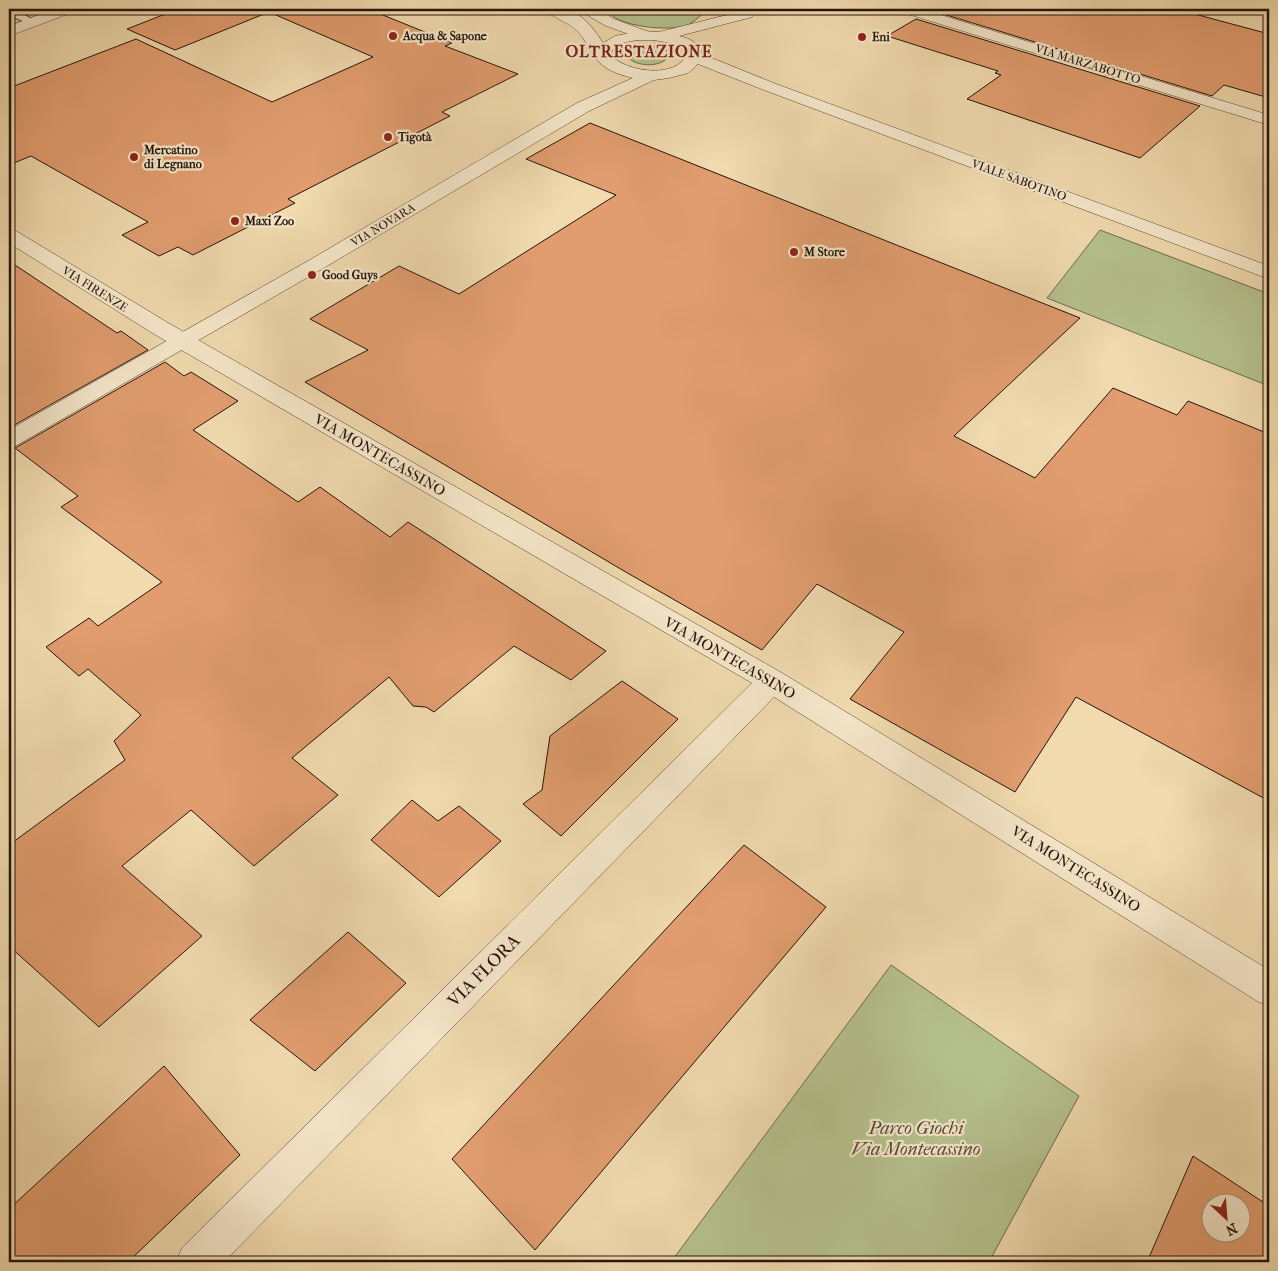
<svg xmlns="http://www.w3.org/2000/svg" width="1278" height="1271" viewBox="0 0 1278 1271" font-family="'IM FELL French Canon',serif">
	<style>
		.green { fill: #b5c18e; stroke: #6e6a4c }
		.building { fill: #e19d6f; stroke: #26140a; fill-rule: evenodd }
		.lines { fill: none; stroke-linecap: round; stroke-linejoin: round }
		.service-casing { stroke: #584633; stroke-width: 2 }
		.minor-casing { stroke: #584633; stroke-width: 1 }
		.tertiary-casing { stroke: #584633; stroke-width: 1 }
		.service { fill: #f5e7ca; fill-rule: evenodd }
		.minor { fill: #f5e7ca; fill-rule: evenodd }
		.tertiary { fill: #f5e7ca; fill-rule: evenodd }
		.poi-dot { fill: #8f2418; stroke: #f5e7ca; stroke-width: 2 }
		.labels { text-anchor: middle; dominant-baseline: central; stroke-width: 4.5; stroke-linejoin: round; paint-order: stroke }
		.far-poi-label { font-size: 12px; font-weight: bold; fill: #26140a; stroke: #f5e7ca; text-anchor: start }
		.far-street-label { font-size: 12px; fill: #26140a; stroke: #f5e7ca }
		.street-label { font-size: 15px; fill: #26140a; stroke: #f5e7ca }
		.far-district-label { font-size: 16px; font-weight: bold; letter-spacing: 1px; fill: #7a1f14; stroke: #f5e7ca }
		.near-street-label { font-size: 18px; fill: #26140a; stroke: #f5e7ca }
		.near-park-label { font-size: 18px; font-style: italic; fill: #514832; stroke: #f5e7ca }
	</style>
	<rect width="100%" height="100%" fill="#f0daae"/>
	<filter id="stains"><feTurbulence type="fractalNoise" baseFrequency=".004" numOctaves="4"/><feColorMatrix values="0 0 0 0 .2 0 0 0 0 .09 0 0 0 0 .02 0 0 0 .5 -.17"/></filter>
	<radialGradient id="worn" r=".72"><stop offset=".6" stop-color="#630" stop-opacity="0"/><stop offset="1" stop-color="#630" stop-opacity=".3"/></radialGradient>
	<!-- green -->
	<path class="green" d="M607,9h103c-7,4 -17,14 -22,16 -16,7 -75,2 -81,-16z
		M649,46l17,4 3,6c-8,12 -32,11 -42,1l-1,-3 11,-7z
		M1100,230l169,64v92l-222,-88z
		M891,965l188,131 -90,166h-318z"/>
	<!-- building -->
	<path class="building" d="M178,9h190l84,34 -7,3 73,28 -76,38 8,4 -162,83 7,4 -102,52 -15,-8 -19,9 -37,-21 26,-13 -117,-66 -22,9v-77l127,-49 136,63 101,-45 -104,-45 -94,38 -48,-21z
		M932,9h244l93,25v64l-45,-13 -12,11 -282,-86z
		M916,19l284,87 -60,52 -173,-59 34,-24 -6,-2 3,-2 -111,-35z
		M590,123l490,195 -126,118 81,42 78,-90 64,27 11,-14 81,33v367l-193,-104 -61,95 -165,-93 54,-67 -87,-48 -55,66 -138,-79 -319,-189 63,-32 -58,-31 89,-53 60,28 157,-99 -90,-36z
		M9,261l108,72 4,-2 27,19 -139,78z
		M165,362l19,14 7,-4 47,29 -45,29 105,72 22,-15 70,50 18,-15 198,129 -35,29 -57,-34 -80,66 -8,-5 -13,-1 -24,-29 -97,81 46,37 -84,71 -63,-56 -69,56 80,70 -103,91 -90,-81v-101l116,-85 -11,-19 27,-26 -53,-46 -9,7 -33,-29 43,-29 9,8 64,-44 -101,-75 17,-11 -63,-48z
		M622,681l56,38 -117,117 -38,-32 19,-14 8,-54z
		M412,800l26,21 21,-15 42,35 -62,56 -68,-57z
		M744,845l82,62 -291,343 -83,-91z
		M348,932l58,51 -91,88 -65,-51z
		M164,1066l76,89 -112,107h-119v-53z
		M1193,1156l76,50v56h-122zM1210,1204h30v30h-30z"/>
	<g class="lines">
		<defs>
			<path id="service" d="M9,9h4l25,13 -5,3 -4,-1 -20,-9z"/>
			<path id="minor" d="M55,9h20l-2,3 -64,24v-10z
				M545,9c6,0 14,-2 20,0 21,5 36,29 45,47l-2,3h-12c-7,-10 -11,-21 -21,-30 -7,-7 -26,-13 -30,-20z
				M580,9h17l17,10 35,13 3,3 -3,3h-10l-35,-13 -22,-13z
				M899,9h22l348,106v10l-368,-113z
				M9,229l7,2 154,93 612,349 487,297v36l-12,-5 -483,-304 -550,565h-48l6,-14 570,-565 -598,-349 -145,-91z"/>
			<path id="tertiary" d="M747,10l5,1 2,3 -2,3 -73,19c10,2 21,7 23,18l74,30 493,182v13l-505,-189 -66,-26 -10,9 -19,5 -15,2 -65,31 -267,158 -305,176 -8,3v-18l299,-169 269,-158 56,-25c-16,-4 -29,-8 -39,-22l4,-10 17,-10 25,-5 19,1zM654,40l26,5 7,8c-9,27 -61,19 -77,2 5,-16 30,-15 44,-15z"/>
		</defs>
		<!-- service casing -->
		<use href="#service" class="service-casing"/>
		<!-- minor casing -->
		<use href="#minor" class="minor-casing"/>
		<!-- tertiary casing -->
		<use href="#tertiary" class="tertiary-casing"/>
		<!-- service -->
		<use href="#service" class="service"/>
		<!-- minor -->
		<use href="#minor" class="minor"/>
		<!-- tertiary -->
		<use href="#tertiary" class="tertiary"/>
	</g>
	<!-- markers -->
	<g class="poi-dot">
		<circle cx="393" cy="36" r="5"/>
		<circle cx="862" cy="37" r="5"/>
		<circle cx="388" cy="137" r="5"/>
		<circle cx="134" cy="157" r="5"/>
		<circle cx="235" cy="221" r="5"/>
		<circle cx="794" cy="252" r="5"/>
		<circle cx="312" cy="275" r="5"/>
	</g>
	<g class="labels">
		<!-- far-poi labels -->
		<g class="far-poi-label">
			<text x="403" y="36">Acqua &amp; Sapone</text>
			<text x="872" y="37">Eni</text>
			<text x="398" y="137">Tigotà</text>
			<text x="144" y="150">Mercatino<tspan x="144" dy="14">di Legnano</tspan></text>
			<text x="245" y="221">Maxi Zoo</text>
			<text x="804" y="252">M Store</text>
			<text x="322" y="275">Good Guys</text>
		</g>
		<!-- far-street labels -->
		<g class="far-street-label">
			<text transform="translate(1088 64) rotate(17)">VIA MARZABOTTO</text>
			<text transform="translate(1019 180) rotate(20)">VIALE SABOTINO</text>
			<text transform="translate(383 225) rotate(-31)">VIA NOVARA</text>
			<text transform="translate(95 289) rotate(32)">VIA FIRENZE</text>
		</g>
		<!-- street labels -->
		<g class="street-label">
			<text transform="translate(380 455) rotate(30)">VIA MONTECASSINO</text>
			<text transform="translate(730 658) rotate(30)">VIA MONTECASSINO</text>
			<text transform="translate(1076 869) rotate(32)">VIA MONTECASSINO</text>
		</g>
		<!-- far-district labels -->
		<g class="far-district-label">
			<text x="639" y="51">OLTRESTAZIONE</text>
		</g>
		<!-- near-street labels -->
		<g class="near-street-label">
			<text transform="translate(484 971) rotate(-45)">VIA FLORA</text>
		</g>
		<!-- near-park labels -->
		<g class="near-park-label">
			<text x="916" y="1128">Parco Giochi<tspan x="916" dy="21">Via Montecassino</tspan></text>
		</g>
	</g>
	<!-- margin -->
	<rect width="1278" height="1271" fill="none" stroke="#f0daae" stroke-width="30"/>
	<rect x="10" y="10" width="1258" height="1251" fill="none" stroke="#26140a" stroke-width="2.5"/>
	<rect x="15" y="15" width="1248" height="1241" fill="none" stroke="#26140a"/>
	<!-- north arrow -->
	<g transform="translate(1226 1218) rotate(154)"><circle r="24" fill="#f5e7ca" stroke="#a2937d"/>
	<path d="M0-4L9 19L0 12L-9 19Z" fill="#8f2418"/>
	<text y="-8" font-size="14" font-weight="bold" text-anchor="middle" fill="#26140a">N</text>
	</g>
	<rect width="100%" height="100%" filter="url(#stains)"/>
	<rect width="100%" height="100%" fill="url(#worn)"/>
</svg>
